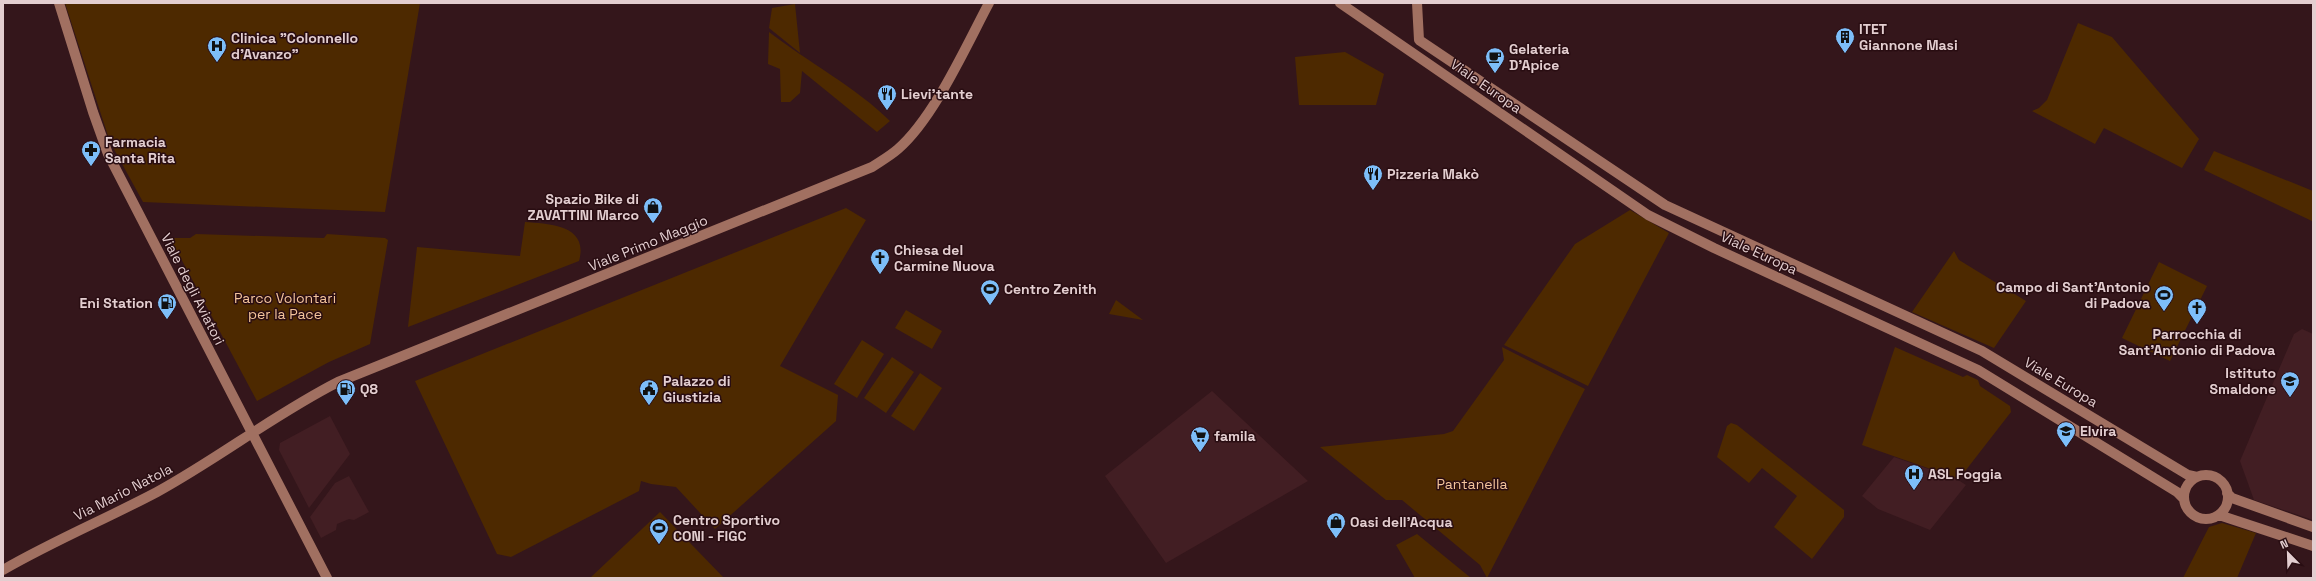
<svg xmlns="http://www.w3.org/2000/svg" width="2316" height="581" viewBox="0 0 2316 581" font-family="'Space Grotesk',sans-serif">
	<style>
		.built { fill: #421e23 }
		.green { fill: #4d2900 }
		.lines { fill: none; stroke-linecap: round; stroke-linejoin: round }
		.secondary { stroke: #a17061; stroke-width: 10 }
		.labels { text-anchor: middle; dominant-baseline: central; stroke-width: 3; stroke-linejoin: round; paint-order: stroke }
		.poi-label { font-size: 14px; font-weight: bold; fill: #e3ced0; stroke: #290d12; text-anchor: start }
		.street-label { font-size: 14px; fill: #e3ced0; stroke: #290d12 }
		.park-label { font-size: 14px; fill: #f4c49b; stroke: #290d12 }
	</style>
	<rect width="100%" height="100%" fill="#34161b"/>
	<!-- built -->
	<path class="built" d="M2302,329l11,5v186l-59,-20 -14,-39 54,-127z
		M1212,391l96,90 -142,82 -61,-87z
		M330,416l20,38 -41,54 -30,-58 1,-7z
		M1894,457l61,21 11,7 -36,45 -52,-21 -16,-13z
		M349,476l20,36 -15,8 -5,-1 -12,5 -1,6 -15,8 -11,-21 25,-34z"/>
	<!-- green -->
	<path class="green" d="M65,3h355l-35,209 -242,-10 -33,-60z
		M795,4l5,49 -31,-25 3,-20z
		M2078,23l34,14 87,102 -17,29 -78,-40 -9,16 -63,-33 7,-3 8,-8z
		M769,32c39,30 88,56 121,89l-13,11 -75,-61 -2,22 -10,9h-9l-1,-33 -12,-5z
		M1345,52l39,22 -8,31h-77l-4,-48z
		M2214,151l99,40 -1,30 -108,-51z
		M846,208l20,12 -86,146 58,29 -2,26 -121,108 -39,-42 -25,-3 -10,-3 -2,10 -128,66 -14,-3 -82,-173z
		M1630,210l39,23 -81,153 -84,-41 71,-101z
		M525,222c25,2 64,3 54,39l-171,66 9,-80 103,9z
		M196,234l128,4 3,-4 58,4 3,2 -18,104 -41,18 -72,39 -87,-163h20z
		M1954,251l5,9 67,41 -32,47 -82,-36z
		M2159,262l48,24 -37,75 -48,-23z
		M1116,300l27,20 -34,-6z
		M906,310l36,21 -10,18 -37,-21z
		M862,340l22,14 -27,44 -23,-14z
		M1502,347l83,42 -98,189 -7,-13 -78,-65h-16l-66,-53 124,-13 9,-3 51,-71z
		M1895,347l68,30 4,-2 11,5 2,6 30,20 1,6 -52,67 -97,-34z
		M892,357l22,15 -28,41 -22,-15z
		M920,373l22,15 -28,43 -23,-15z
		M1731,423l6,2 107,85v7l-32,42 -38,-32 23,-31 -35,-28 -13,15 -32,-26 10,-31z
		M660,512l64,66h-134z
		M2222,523l34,10 -19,45h-54l26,-51z
		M1417,534l54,44h-56l-19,-33z"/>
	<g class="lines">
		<!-- secondary -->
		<path class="secondary" d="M59,3l34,109 15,42 219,424
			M1340,3l308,212 66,33 264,122 199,122 7,7
			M1417,3l2,37 246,165 317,146 206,124 9,2
			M2184 497a22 22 0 1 1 44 0a22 22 0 1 1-44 0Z
			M2227,493l5,5 81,29
			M2219,515l94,31
			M3,570c50,-29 103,-51 154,-78 62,-34 118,-78 181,-110l534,-215c9,-6 18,-11 26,-18 36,-31 68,-103 91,-146"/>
	</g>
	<!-- icons -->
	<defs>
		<symbol id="building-pin" viewBox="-11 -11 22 30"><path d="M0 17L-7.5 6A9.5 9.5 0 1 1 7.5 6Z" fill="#7dbef9" stroke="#290d12"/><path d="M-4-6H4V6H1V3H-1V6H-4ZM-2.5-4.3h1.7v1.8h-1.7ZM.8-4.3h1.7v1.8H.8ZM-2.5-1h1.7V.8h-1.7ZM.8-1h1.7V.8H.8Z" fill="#111"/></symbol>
		<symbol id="hospital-pin" viewBox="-11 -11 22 30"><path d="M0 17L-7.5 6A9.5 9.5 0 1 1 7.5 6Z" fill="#7dbef9" stroke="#290d12"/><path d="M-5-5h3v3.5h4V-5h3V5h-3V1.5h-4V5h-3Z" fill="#111"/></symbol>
		<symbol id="cafe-pin" viewBox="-11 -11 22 30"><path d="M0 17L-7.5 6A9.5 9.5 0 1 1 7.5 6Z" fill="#7dbef9" stroke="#290d12"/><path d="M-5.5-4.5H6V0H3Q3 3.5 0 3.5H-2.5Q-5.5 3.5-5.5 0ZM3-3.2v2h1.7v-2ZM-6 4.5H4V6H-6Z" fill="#111"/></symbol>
		<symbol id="restaurant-pin" viewBox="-11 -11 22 30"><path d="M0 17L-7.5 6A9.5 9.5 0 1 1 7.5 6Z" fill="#7dbef9" stroke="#290d12"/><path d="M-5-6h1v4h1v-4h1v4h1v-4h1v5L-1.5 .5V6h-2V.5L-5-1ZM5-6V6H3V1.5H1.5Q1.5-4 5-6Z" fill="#111"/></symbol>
		<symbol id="pharmacy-pin" viewBox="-11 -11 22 30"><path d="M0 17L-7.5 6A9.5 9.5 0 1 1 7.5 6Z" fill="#7dbef9" stroke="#290d12"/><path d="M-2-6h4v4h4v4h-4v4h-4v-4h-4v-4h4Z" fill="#111"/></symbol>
		<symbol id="shop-pin" viewBox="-11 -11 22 30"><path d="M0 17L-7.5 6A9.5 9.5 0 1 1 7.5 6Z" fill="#7dbef9" stroke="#290d12"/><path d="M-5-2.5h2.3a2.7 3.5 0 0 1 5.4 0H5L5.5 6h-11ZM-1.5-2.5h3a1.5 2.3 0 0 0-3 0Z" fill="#111"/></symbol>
		<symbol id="church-pin" viewBox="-11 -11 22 30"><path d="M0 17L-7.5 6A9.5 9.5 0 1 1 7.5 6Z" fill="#7dbef9" stroke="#290d12"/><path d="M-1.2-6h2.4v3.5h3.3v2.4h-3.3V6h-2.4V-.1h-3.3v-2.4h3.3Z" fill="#111"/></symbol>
		<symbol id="stadium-pin" viewBox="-11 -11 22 30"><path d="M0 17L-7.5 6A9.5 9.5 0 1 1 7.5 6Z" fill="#7dbef9" stroke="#290d12"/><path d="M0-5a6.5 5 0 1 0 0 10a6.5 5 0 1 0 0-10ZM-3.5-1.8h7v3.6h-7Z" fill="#111"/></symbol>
		<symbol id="fuel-pin" viewBox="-11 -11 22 30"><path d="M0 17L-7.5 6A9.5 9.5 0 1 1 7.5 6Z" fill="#7dbef9" stroke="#290d12"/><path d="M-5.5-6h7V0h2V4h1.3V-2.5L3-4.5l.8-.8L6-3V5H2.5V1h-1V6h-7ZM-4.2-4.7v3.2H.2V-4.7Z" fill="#111"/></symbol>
		<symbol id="school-pin" viewBox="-11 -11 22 30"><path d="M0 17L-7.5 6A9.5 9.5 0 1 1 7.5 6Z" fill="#7dbef9" stroke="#290d12"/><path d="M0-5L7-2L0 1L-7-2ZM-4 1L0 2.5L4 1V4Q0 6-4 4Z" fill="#111"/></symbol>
		<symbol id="civic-pin" viewBox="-11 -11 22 30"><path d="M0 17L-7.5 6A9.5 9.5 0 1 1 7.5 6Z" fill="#7dbef9" stroke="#290d12"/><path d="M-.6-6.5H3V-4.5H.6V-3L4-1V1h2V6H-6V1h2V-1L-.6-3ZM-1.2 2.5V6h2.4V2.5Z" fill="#111"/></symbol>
		<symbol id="supermarket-pin" viewBox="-11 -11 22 30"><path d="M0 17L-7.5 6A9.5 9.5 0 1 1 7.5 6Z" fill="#7dbef9" stroke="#290d12"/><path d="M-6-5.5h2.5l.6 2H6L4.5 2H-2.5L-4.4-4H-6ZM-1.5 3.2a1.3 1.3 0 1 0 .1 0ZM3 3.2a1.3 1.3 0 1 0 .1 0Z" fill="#111"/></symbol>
	</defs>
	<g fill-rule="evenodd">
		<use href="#building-pin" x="1834" y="26" width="22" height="30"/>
		<use href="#hospital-pin" x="206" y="35" width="22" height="30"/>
		<use href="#cafe-pin" x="1484" y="46" width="22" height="30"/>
		<use href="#restaurant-pin" x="876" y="83" width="22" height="30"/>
		<use href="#pharmacy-pin" x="80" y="139" width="22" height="30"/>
		<use href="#restaurant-pin" x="1362" y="163" width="22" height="30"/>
		<use href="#shop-pin" x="642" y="196" width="22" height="30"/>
		<use href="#church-pin" x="869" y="247" width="22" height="30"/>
		<use href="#stadium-pin" x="979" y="278" width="22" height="30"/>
		<use href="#stadium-pin" x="2153" y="284" width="22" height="30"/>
		<use href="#fuel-pin" x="156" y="292" width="22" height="30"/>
		<use href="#church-pin" x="2186" y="297" width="22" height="30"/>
		<use href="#school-pin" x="2279" y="370" width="22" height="30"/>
		<use href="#fuel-pin" x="335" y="378" width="22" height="30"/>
		<use href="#civic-pin" x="638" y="378" width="22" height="30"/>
		<use href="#school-pin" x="2055" y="420" width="22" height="30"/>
		<use href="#supermarket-pin" x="1189" y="425" width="22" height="30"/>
		<use href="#hospital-pin" x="1903" y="463" width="22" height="30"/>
		<use href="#shop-pin" x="1325" y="511" width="22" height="30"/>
		<use href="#stadium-pin" x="648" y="517" width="22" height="30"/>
	</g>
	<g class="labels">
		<!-- poi labels -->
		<g class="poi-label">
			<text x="1859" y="29">ITET<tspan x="1859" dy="16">Giannone Masi</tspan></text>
			<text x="231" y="38">Clinica "Colonnello<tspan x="231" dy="16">d'Avanzo"</tspan></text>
			<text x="1509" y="49">Gelateria<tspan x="1509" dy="16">D'Apice</tspan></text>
			<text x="901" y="94">Lievi'tante</text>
			<text x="105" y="142">Farmacia<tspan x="105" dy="16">Santa Rita</tspan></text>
			<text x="1387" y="174">Pizzeria Makò</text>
			<text x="639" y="199" text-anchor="end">Spazio Bike di<tspan x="639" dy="16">ZAVATTINI Marco</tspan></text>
			<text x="894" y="250">Chiesa del<tspan x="894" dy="16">Carmine Nuova</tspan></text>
			<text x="2150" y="287" text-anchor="end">Campo di Sant'Antonio<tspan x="2150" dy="16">di Padova</tspan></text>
			<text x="1004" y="289">Centro Zenith</text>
			<text x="153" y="303" text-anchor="end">Eni Station</text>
			<text x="2197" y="334" text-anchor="middle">Parrocchia di<tspan x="2197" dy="16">Sant'Antonio di Padova</tspan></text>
			<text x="2276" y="373" text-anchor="end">Istituto<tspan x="2276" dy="16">Smaldone</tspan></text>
			<text x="663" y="381">Palazzo di<tspan x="663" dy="16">Giustizia</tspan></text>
			<text x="360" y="389">Q8</text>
			<text x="2080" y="431">Elvira</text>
			<text x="1214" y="436">famila</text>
			<text x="1928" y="474">ASL Foggia</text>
			<text x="673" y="520">Centro Sportivo<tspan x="673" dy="16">CONI - FIGC</tspan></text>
			<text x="1350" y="522">Oasi dell'Acqua</text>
		</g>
		<!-- street labels -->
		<g class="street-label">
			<text transform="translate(1486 86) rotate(35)">Viale Europa</text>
			<text transform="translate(648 243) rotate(-22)">Viale Primo Maggio</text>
			<text transform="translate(1759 253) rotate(25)">Viale Europa</text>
			<text transform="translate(193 289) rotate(63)">Viale degli Aviatori</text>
			<text transform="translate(2061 382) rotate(31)">Viale Europa</text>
			<text transform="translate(123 492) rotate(-27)">Via Mario Natola</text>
		</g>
		<!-- park labels -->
		<g class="park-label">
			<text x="285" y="298">Parco Volontari<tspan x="285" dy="16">per la Pace</tspan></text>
			<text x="1472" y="484">Pantanella</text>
		</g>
	</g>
	<!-- border -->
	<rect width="2316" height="581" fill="none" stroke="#e3ced0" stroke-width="8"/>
	<!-- north arrow -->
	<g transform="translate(2288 553) rotate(337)" stroke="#290d12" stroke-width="3" paint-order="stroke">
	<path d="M0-3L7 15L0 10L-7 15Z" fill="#e3ced0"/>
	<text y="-6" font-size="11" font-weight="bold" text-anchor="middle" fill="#e3ced0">N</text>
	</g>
</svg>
